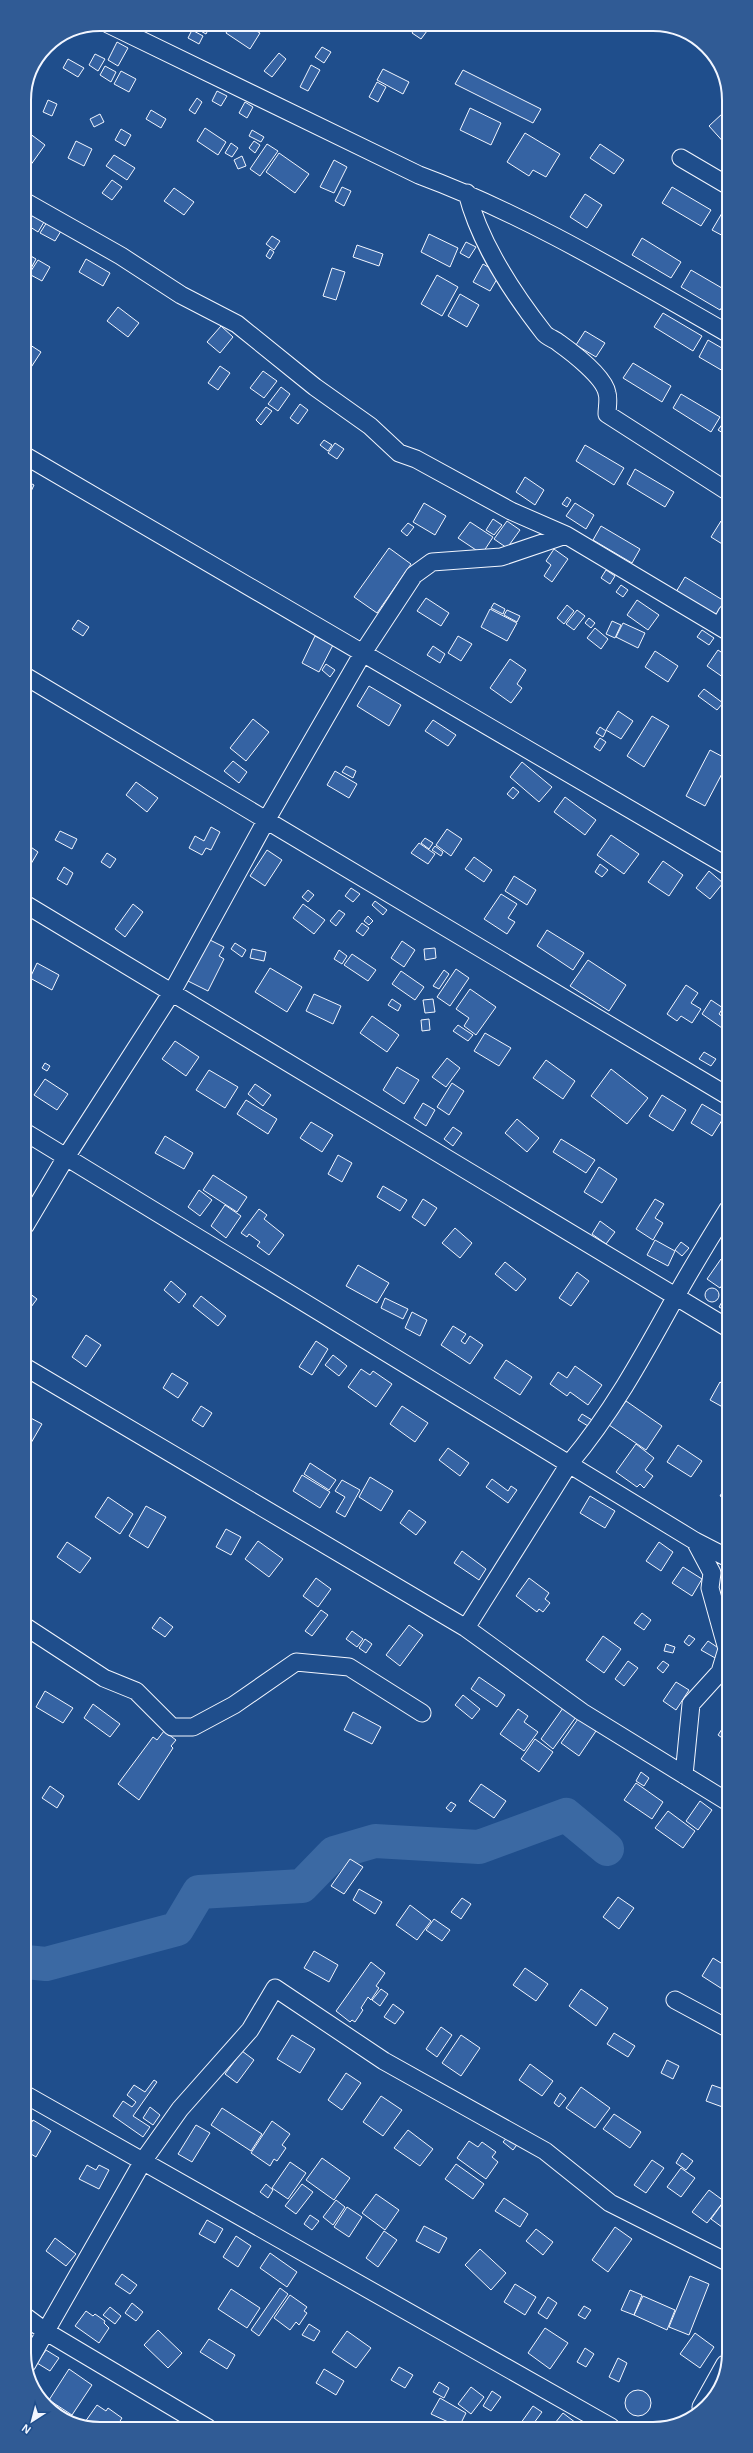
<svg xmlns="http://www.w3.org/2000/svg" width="753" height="2453" viewBox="0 0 753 2453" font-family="Arial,sans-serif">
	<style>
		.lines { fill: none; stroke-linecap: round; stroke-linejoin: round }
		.river { stroke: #3b69a3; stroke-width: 34 }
		.building { fill: #3563a3; stroke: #f2f6ff }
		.minor-casing { stroke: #f2f6ff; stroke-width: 19 }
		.minor { stroke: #1f4e8c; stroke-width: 17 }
		.rim { fill: none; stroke: #f2f6ff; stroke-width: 2 }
	</style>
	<rect width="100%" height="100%" fill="#1f4e8c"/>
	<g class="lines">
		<!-- river -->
		<path class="river" d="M26,1962l20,2 131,-35 22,-37 103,-6 32,-33 41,-12 104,6 87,-32 41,34"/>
	</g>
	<!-- building -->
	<path class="building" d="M188,24h23l-5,10z
		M231,24h13l16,9 -10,16 -24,-16z
		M418,24l9,7 -6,8 -9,-6z
		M192,30l11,6 -4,8 -11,-6z
		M117,42l11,6 -10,18 -10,-6z
		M322,47l9,5 -7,11 -9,-6z
		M279,53l7,6 -14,18 -8,-6z
		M95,54l10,5 -7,12 -9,-6z
		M68,59l16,9 -6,9 -15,-9z
		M311,65l9,5 -12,21 -8,-4z
		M105,66l11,6 -5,10 -11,-7z
		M383,69l26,13 -6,12 -26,-14z
		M463,70l78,39 -8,14 -78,-39z
		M121,71l15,8 -7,13 -15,-8z
		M377,82l9,5 -8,15 -9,-5z
		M217,91l10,5 -6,10 -9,-5z
		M197,98l5,4 -7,12 -6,-4z
		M48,100l9,4 -5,12 -9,-4z
		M245,102l8,5 -6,11 -8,-5z
		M470,108l31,15 -10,22 -31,-15z
		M151,110l15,9 -5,9 -15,-9z
		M723,113l4,4v29l-18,-20z
		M100,114l4,8 -10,5 -4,-8z
		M205,128l21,14 -8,13 -21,-14z
		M121,129l10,6 -6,11 -10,-6z
		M252,130l12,7 -3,5 -12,-6z
		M29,133l16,12 -15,21 -6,-4v-22z
		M525,133l35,21 -14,23 -13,-7 -4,6 -22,-14z
		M76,141l16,8 -8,17 -16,-8z
		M254,141l6,4 -5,8 -6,-5z
		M231,143l7,5 -6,9 -7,-4z
		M267,144l11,7 -18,25 -10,-7z
		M600,144l24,16 -10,14 -24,-16z
		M279,153l30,21 -14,19 -29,-21z
		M114,155l21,13 -8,12 -21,-14z
		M242,156l4,10 -8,3 -4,-9z
		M334,160l13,7 -13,26 -14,-6z
		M112,180l10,7 -10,13 -10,-7z
		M342,187l9,4 -7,15 -9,-5z
		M672,187l39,23 -10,16 -39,-23z
		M174,188l20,14 -10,13 -20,-14z
		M585,194l17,11 -15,23 -17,-11z
		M28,213l16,9 -6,10 -14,-9z
		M722,213l5,3v22l-15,-8z
		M47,222l14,9 -6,10 -15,-8z
		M429,234l29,14 -8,19 -29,-15z
		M272,236l8,5 -6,9 -8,-6z
		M642,238l39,24 -10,16 -39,-23z
		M466,242l10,5 -7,11 -9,-5z
		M357,245l26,9 -4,12 -26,-9z
		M270,249l4,3 -4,7 -4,-3z
		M24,252l12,7 -8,15 -4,-2z
		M86,259l24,14 -7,13 -24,-14z
		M38,260l12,7 -8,14 -13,-7z
		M483,264l17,10 -10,17 -17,-9z
		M332,268l13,4 -9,28 -13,-4z
		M691,270l36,21v8l-7,11 -39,-23z
		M437,275l21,12 -16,29 -21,-12z
		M460,294l19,11 -12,22 -19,-11z
		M118,307l21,16 -11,14 -21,-16z
		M663,313l39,23 -9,15 -39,-24z
		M221,326l12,11 -13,16 -13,-11z
		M585,331l20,12 -9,14 -20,-12z
		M708,340l19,11v14l-4,6 -24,-14z
		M24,341l17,11 -13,20 -4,-3z
		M633,363l38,23 -9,16 -39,-24z
		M220,366l10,7 -12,17 -10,-7z
		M263,371l14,10 -13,17 -14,-10z
		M281,387l9,7 -12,17 -10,-7z
		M681,394l39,23 -9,15 -38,-24z
		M300,404l8,6 -10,14 -8,-6z
		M266,407l6,4 -11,14 -5,-5z
		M726,419h1l-1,16 -8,-5z
		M324,440l8,5 -4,6 -8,-6z
		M335,443l9,6 -7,10 -9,-6z
		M585,445l39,23 -10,17 -38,-24z
		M635,469l39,23 -9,15 -38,-23z
		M525,477l19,13 -9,15 -19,-13z
		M24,480l10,5 -8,17 -2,-1z
		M567,497l4,3 -4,7 -5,-3z
		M424,503l22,13 -11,19 -22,-13z
		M575,503l19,12 -8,14 -20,-13z
		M493,519l9,6 -8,10 -8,-5z
		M507,521l13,9 -13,18 -13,-9z
		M721,521l6,3v23l-16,-10z
		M470,522l23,15 -11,17 -24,-16z
		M408,523l6,4 -7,9 -6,-5z
		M601,526l39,23 -8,14 -39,-23z
		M389,548l22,16 -34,49 -23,-16z
		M554,549l14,10 -16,23 -8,-6 7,-11 -5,-4z
		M606,570l9,6 -5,8 -9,-6z
		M685,577l41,25 -8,15 -42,-25z
		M621,585l7,5 -5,7 -7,-5z
		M426,598l23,15 -8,13 -24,-15z
		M637,600l22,15 -11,15 -21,-15z
		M494,603l11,6 -2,5 -12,-6z
		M567,605l7,6 -10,13 -7,-6z
		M490,609l27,14 -10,18 -26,-14z
		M507,610l13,6 -3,6 -13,-7z
		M577,610l8,6 -11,14 -8,-6z
		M589,618l6,5 -4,5 -6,-5z
		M78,620l11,7 -6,9 -11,-7z
		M612,621l9,4 -6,13 -9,-4z
		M623,623l22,10 -7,15 -22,-11z
		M595,628l13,11 -7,10 -14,-11z
		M702,630l12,8 -5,7 -12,-8z
		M315,636l18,9 -14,27 -17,-9z
		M458,636l14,8 -11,17 -13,-8z
		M433,646l12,8 -5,9 -13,-8z
		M718,650l9,6v24l-20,-14z
		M655,651l23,15 -10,16 -23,-15z
		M510,659l16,11 -9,14 5,4 -11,15 -21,-15z
		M326,664l9,6 -5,7 -8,-7z
		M369,686l32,19 -12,21 -32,-20z
		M704,689l19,14 -6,7 -19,-14z
		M618,711l15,10 -12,18 -15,-9z
		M652,716l17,10 -25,41 -17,-11z
		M253,719l16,13 -23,29 -16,-13z
		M433,720l23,15 -8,11 -23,-15z
		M600,727l6,4 -3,6 -7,-4z
		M600,738l6,4 -6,9 -6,-4z
		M710,750l17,9v5l-22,42 -19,-10z
		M233,761l14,11 -8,11 -15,-12z
		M522,762l30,25 -13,15 -29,-25z
		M346,766l10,5 -3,7 -11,-6z
		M335,771l22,13 -8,14 -22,-13z
		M136,782l22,16 -11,14 -21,-17z
		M513,787l6,5 -6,7 -6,-5z
		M565,797l31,23 -11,15 -31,-23z
		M211,827l9,5 -9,18 -5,-2 -4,7 -13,-7 6,-12 9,5z
		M447,829l15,10 -11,17 -15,-11z
		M60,831l17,8 -5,10 -17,-9z
		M611,835l28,19 -15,20 -27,-19z
		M425,838l8,5 -4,6 -8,-6z
		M25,843l13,9 -13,22z
		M419,843l16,11 -7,10 -17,-11z
		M435,846l8,6 -2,4 -9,-6z
		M267,850l15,10 -17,26 -15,-10z
		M107,853l9,6 -6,9 -9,-6z
		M474,857l18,13 -8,12 -19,-13z
		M663,861l20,14 -14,21 -21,-14z
		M600,864l8,6 -6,7 -7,-5z
		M64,867l9,6 -6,12 -10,-6z
		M709,871l14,12 -13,16 -14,-11z
		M514,876l22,14 -9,15 -22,-14z
		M351,888l9,6 -7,8 -8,-6z
		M308,890l6,5 -6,7 -6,-5z
		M501,894l16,10 -9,14 7,4 -8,12 -23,-15z
		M375,901l12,9 -4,5 -11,-10z
		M133,904l10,8 -18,25 -10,-8z
		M303,904l22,16 -11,14 -21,-16z
		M339,910l6,4 -9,12 -6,-5z
		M368,916l5,5 -4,4 -5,-4z
		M362,923l7,5 -6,8 -7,-5z
		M547,930l37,23 -11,17 -36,-24z
		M208,939l16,8 -5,9 5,3 -16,32 -20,-10z
		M402,941l13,9 -11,17 -13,-9z
		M235,943l11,7 -4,7 -11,-8z
		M435,948l1,10 -11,2 -1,-11z
		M252,949l14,3 -2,9 -14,-3z
		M339,950l8,6 -5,8 -8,-5z
		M352,954l24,16 -8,11 -24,-16z
		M588,960l38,25 -17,26 -39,-25z
		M37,963l22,12 -7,15 -22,-12z
		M270,968l32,19 -15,25 -32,-20z
		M456,969l13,9 -19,28 -13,-9z
		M444,970l5,4 -10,15 -6,-3z
		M401,971l23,16 -9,13 -23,-16z
		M686,985l12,8 -7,10 10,6 -9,14 -11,-7 -4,5 -10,-7z
		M470,989l26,18 -20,28 -12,-9 5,-8 -13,-9z
		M314,994l27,12 -8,18 -27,-13z
		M392,999l9,6 -3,6 -10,-6z
		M433,999l2,13 -10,1 -2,-13z
		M711,1000l12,8 -4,6 8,6 -5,8 -20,-14z
		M372,1016l27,19 -12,17 -27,-19z
		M429,1019l1,11 -8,1 -1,-11z
		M458,1025l15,10 -5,6 -15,-10z
		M485,1033l26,15 -12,18 -25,-15z
		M175,1041l24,16 -13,19 -24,-17z
		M704,1052l12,7 -5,7 -12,-7z
		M447,1058l13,10 -14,19 -14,-10z
		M546,1060l29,21 -12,18 -30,-21z
		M45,1063l5,3 -3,5 -5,-3z
		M397,1067l22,13 -15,24 -21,-14z
		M611,1069l37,29 -21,26 -36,-28z
		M209,1070l29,17 -13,21 -29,-18z
		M45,1079l23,15 -11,16 -23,-15z
		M452,1083l12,8 -15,24 -12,-8z
		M255,1084l16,11 -8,11 -15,-12z
		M662,1095l24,15 -13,21 -24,-15z
		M246,1100l31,19 -9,15 -31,-20z
		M423,1103l12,7 -9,16 -12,-8z
		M702,1104l22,13 -12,19 -21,-13z
		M517,1119l22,19 -12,14 -22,-19z
		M311,1122l22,13 -11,17 -22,-14z
		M453,1127l9,6 -9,13 -9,-7z
		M165,1136l28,17 -9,16 -29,-16z
		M561,1139l34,21 -9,13 -33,-21z
		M338,1155l14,8 -10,19 -14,-8z
		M599,1167l18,12 -15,24 -18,-11z
		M213,1175l34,22 -10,15 -34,-22z
		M383,1186l24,14 -7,11 -23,-14z
		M199,1190l13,10 -12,16 -12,-9z
		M423,1199l14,9 -12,18 -13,-9z
		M655,1199l9,5 -9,14 8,5 -10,17 -17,-11z
		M225,1205l16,11 -15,22 -15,-12z
		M259,1209l8,6 -3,4 20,16 -15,20 -12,-9 3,-4 -11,-8 -2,3 -6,-4z
		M600,1221l15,11 -9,12 -14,-10z
		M455,1228l17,15 -12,15 -18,-15z
		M655,1240l20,11 -7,15 -21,-11z
		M681,1242l8,6 -7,8 -7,-6z
		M721,1259l7,5v13l-8,11 -13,-9z
		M505,1262l21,17 -10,12 -21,-17z
		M358,1265l31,18 -12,20 -31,-17z
		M577,1272l12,9 -18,25 -12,-8z
		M171,1281l15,13 -7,9 -15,-13z
		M705 1295a7 7 0 1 1 14 0a7 7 0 1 1-14 0Z
		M25,1290l12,9 -9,12 -3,-2z
		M728,1291v21l-9,-5z
		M201,1296l25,20 -8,10 -25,-20z
		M385,1298l23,11 -5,10 -22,-11z
		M412,1312l15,8 -7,16 -15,-8z
		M453,1326l13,8 -5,7 4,3 5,-8 13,9 -13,19 -29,-19z
		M86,1335l15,10 -15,22 -14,-10z
		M316,1341l12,8 -16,26 -13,-8z
		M333,1355l14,11 -8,10 -14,-11z
		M506,1360l26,17 -12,18 -26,-17z
		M575,1366l27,19 -14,20 -18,-13 -3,4 -17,-12 8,-12 9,6z
		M361,1369l9,6 3,-4 19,13 -16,23 -28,-20z
		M172,1373l16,10 -10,15 -15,-10z
		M720,1382l8,5v23l-18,-10z
		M626,1401l36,25 -16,24 -37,-25z
		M201,1406l11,7 -9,14 -11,-7z
		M402,1406l26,17 -13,19 -25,-18z
		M582,1414l10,6 -4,6 -10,-6z
		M25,1415l17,9 -11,19 -6,-3z
		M636,1444l18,14 -9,12 8,6 -9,12 -4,-4 -3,3 -21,-15z
		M678,1445l24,16 -11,16 -24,-15z
		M448,1448l21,15 -9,13 -21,-16z
		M310,1463l26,17 -7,10 -25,-16z
		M302,1475l28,17 -10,16 -27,-17z
		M370,1477l23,14 -12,20 -22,-14z
		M492,1479l16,12 3,-5 6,4 -9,13 -22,-16z
		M342,1480l18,10 -15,27 -9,-5 9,-15 -10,-6z
		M728,1482v18l-8,-4z
		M590,1496l25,15 -10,17 -25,-15z
		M108,1497l25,17 -13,20 -25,-17z
		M146,1506l20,11 -18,31 -19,-12z
		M409,1510l17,12 -10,13 -16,-12z
		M226,1529l15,8 -10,18 -15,-8z
		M258,1541l25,18 -14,18 -24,-18z
		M67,1542l24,16 -11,15 -23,-16z
		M659,1542l14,10 -12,19 -15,-10z
		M462,1551l24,18 -7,11 -25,-17z
		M683,1567l19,12 -10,17 -20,-13z
		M316,1578l15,11 -13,18 -15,-11z
		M529,1578l20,15 -4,6 5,4 -7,9 -4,-3 -2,3 -21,-16z
		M321,1610l7,5 -16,21 -7,-5z
		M642,1613l9,7 -7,10 -10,-7z
		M160,1617l13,10 -8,10 -13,-9z
		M409,1625l14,10 -23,31 -14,-11z
		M352,1631l11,8 -6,8 -11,-8z
		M689,1635l6,4 -6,7 -5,-4z
		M603,1636l18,13 -17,24 -18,-13z
		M365,1639l7,5 -6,9 -7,-5z
		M708,1641l15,10 -6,8 -16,-9z
		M666,1644l9,3 -2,6 -9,-2z
		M628,1661l10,7 -14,18 -9,-7z
		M663,1661l6,4 -6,8 -6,-5z
		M479,1677l26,18 -8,12 -26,-18z
		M676,1682l13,8 -13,20 -13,-9z
		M45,1691l28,17 -10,15 -27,-16z
		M463,1695l17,14 -8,10 -17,-14z
		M93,1704l27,20 -10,13 -26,-19z
		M563,1708l13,9 -23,32 -12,-10z
		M518,1709l10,7 -4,6 14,10 -14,19 -24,-17z
		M353,1712l28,15 -9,17 -28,-14z
		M578,1719l18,12 -17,25 -18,-13z
		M728,1720v22l-10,-7z
		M164,1731l12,9 -5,6 2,2 -34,52 -21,-16 35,-47 4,3z
		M535,1739l18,13 -14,20 -18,-13z
		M641,1772l8,6 -5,8 -8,-5z
		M636,1783l27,19 -11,17 -28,-19z
		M481,1784l25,17 -12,17 -25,-17z
		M50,1786l14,10 -7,12 -15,-10z
		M700,1801l12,9 -14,20 -12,-9z
		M451,1802l5,3 -5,7 -5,-4z
		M668,1811l27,20 -12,17 -28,-20z
		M350,1859l13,8 -19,27 -13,-8z
		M359,1889l23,13 -7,12 -22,-14z
		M618,1897l16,11 -15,21 -16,-12z
		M462,1898l9,6 -10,15 -10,-7z
		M410,1905l21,16 -14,19 -21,-15z
		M434,1919l16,11 -8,11 -16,-11z
		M314,1951l24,14 -9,17 -25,-14z
		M713,1958l16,10 -2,24 -25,-16z
		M371,1962l14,11 -9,13 3,2 -8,12 -3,-3 -7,11 2,2 -8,12 -3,-2 -2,2 -14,-11z
		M525,1968l23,16 -12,17 -23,-16z
		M381,1989l7,5 -8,12 -8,-6z
		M581,1989l27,19 -12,18 -27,-20z
		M393,2004l11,8 -9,12 -11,-7z
		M441,2027l11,8 -15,22 -11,-8z
		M614,2033l21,13 -7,11 -21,-13z
		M292,2035l23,14 -15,24 -23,-14z
		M461,2035l19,13 -19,28 -19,-13z
		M242,2051l12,9 -17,23 -12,-9z
		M667,2060l12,6 -6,13 -12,-6z
		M530,2064l23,17 -11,15 -23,-16z
		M346,2073l15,10 -19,27 -14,-10z
		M154,2080l3,2 -24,34 17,11 -7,10 -30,-21 10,-15 9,6 4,-5 -9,-7 7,-10 11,7z
		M712,2085l17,6 -1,18 -22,-8z
		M581,2087l29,21 -15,20 -29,-20z
		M560,2093l6,5 -7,9 -5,-4z
		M381,2096l21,14 -19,26 -20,-14z
		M150,2107l10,8 -7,10 -10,-7z
		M222,2108l40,26 -11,17 -40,-26z
		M614,2114l27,18 -11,16 -27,-19z
		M33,2120l18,11 -15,26 -10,-6v-19z
		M272,2121l18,13 -8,11 4,3 -9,13 -3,-2 -4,7 -19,-13z
		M196,2125l14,8 -18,29 -14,-8z
		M408,2130l25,19 -13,17 -26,-18z
		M509,2135l10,7 -6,8 -10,-8z
		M469,2141l9,6 4,-5 14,10 -4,5 6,5 -12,17 -29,-21z
		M682,2153l11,8 -7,9 -10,-7z
		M322,2158l28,20 -16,22 -28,-20z
		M652,2160l12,8 -18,25 -12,-8z
		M290,2162l16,11 -18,26 -16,-11z
		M456,2164l28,20 -11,15 -28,-20z
		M87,2165l9,5 3,-5 10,5 -10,19 -20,-10z
		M681,2168l14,10 -14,19 -14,-10z
		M266,2184l7,6 -5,8 -8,-6z
		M302,2184l11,8 -17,22 -11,-8z
		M709,2190l15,11 -17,22 -15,-11z
		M376,2194l23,16 -14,20 -23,-17z
		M504,2198l24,16 -8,13 -25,-16z
		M336,2200l9,7 -12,18 -10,-8z
		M724,2201l5,3v22l-3,4 -15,-11z
		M347,2207l15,10 -13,20 -15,-10z
		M310,2215l9,6 -7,9 -8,-6z
		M207,2220l16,9 -8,14 -16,-9z
		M424,2226l23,12 -8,15 -23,-12z
		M615,2227l17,12 -24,33 -16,-12z
		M536,2229l17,13 -10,13 -17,-14z
		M384,2231l13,9 -19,27 -12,-9z
		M236,2236l15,10 -13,21 -15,-10z
		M55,2238l21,16 -10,12 -20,-15z
		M480,2249l26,24 -15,17 -26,-25z
		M270,2253l27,19 -10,15 -27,-19z
		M122,2274l15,11 -7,9 -15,-10z
		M690,2276l19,8 -20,51 -20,-8z
		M515,2284l21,13 -11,18 -21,-13z
		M280,2288l8,6 -29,42 -8,-6z
		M231,2289l29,19 -13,20 -29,-19z
		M630,2290l12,5 -8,20 -13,-5z
		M290,2295l17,12 -3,4 3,2 -8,12 -3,-3 -6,8 -16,-12z
		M643,2296l32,14 -8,20 -33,-15z
		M548,2297l9,6 -10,16 -9,-6z
		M132,2303l11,9 -7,9 -11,-8z
		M584,2306l7,4 -6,9 -7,-4z
		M110,2307l11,9 -6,8 -12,-9z
		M86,2311l7,5 2,-2 10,7 -1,2 5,5 -10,15 -24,-17z
		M309,2324l11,7 -6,10 -12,-6z
		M545,2328l23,15 -18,26 -22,-16z
		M158,2330l24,23 -14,15 -24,-23z
		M347,2331l24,17 -15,20 -24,-16z
		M695,2333l19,14 -14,21 -20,-14z
		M209,2339l26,16 -8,14 -27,-17z
		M585,2348l9,6 -8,13 -9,-5z
		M46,2350l13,8 -9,13 -13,-8z
		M618,2358l9,5 -8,19 -10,-5z
		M399,2367l14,8 -8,13 -14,-8z
		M69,2369l23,16 -20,30 -23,-15z
		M324,2369l20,12 -8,14 -20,-12z
		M439,2382l10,6 -5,10 -11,-6z
		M471,2387l13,10 -13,17 -13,-10z
		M625 2403a13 13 0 1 1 26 0a13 13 0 1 1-26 0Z
		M492,2391l9,6 -10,14 -8,-5z
		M440,2398l26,15 -7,14 -28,-13z
		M97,2405l9,6 2,-3 14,10 -7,11h-20l-10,-7z
		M533,2406l9,6 -11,15h-13z
		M563,2413l13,10 -3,4h-14l-4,-4z"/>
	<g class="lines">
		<defs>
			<path id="minor" d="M108,24l311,151c108,40 208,101 308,158
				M681,158l46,27
				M467,193c13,51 45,99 77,140 4,5 11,6 15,10 14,10 45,34 48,50 2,6 0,15 0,21l120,77
				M24,201l97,55 60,39 56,29 78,63 55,39 29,27 17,6 95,52 55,24 161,96
				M24,455l703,411
				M720,626l7,-13
				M25,676l703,420
				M25,904l703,424
				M25,1132l670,409 33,17
				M25,1226l41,-69 106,-165 95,-173 97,-168 50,-76 18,-13 69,-5 65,-22
				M25,1367l441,261 116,84 146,90
				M695,1541l17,32 -2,15 13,47
				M26,1627l78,51 32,13 36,36h21l41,-22 62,-43 53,5 73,46
				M466,1628l103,-164c43,-51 74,-108 106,-166 17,-31 35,-60 53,-89
				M684,1775l7,-71 29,-32 7,-23 -4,-14 5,-13
				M675,2000l54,29
				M26,2095l585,332
				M26,2317l19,14 163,97
				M27,2364l116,-203 37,-52 70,-79 25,-42 109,73 161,90 65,52 119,60
				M701,2407l24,-43"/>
		</defs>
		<!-- minor casing -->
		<use href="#minor" class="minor-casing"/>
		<!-- minor -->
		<use href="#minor" class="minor"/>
	</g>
	<!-- crop -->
	<path d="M0 0H753V2453H0ZM100 31H653A69 69 0 0 1 722 100V2353A69 69 0 0 1 653 2422H100A69 69 0 0 1 31 2353V100A69 69 0 0 1 100 31Z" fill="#305b95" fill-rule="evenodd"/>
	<path class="rim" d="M100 31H653A69 69 0 0 1 722 100V2353A69 69 0 0 1 653 2422H100A69 69 0 0 1 31 2353V100A69 69 0 0 1 100 31Z"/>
	<!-- north arrow -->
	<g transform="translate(32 2421) rotate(216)" stroke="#1f4e8c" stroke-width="3" paint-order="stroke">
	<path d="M0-3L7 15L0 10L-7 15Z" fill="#f2f6ff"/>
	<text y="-6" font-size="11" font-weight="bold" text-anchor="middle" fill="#f2f6ff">N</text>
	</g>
</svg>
